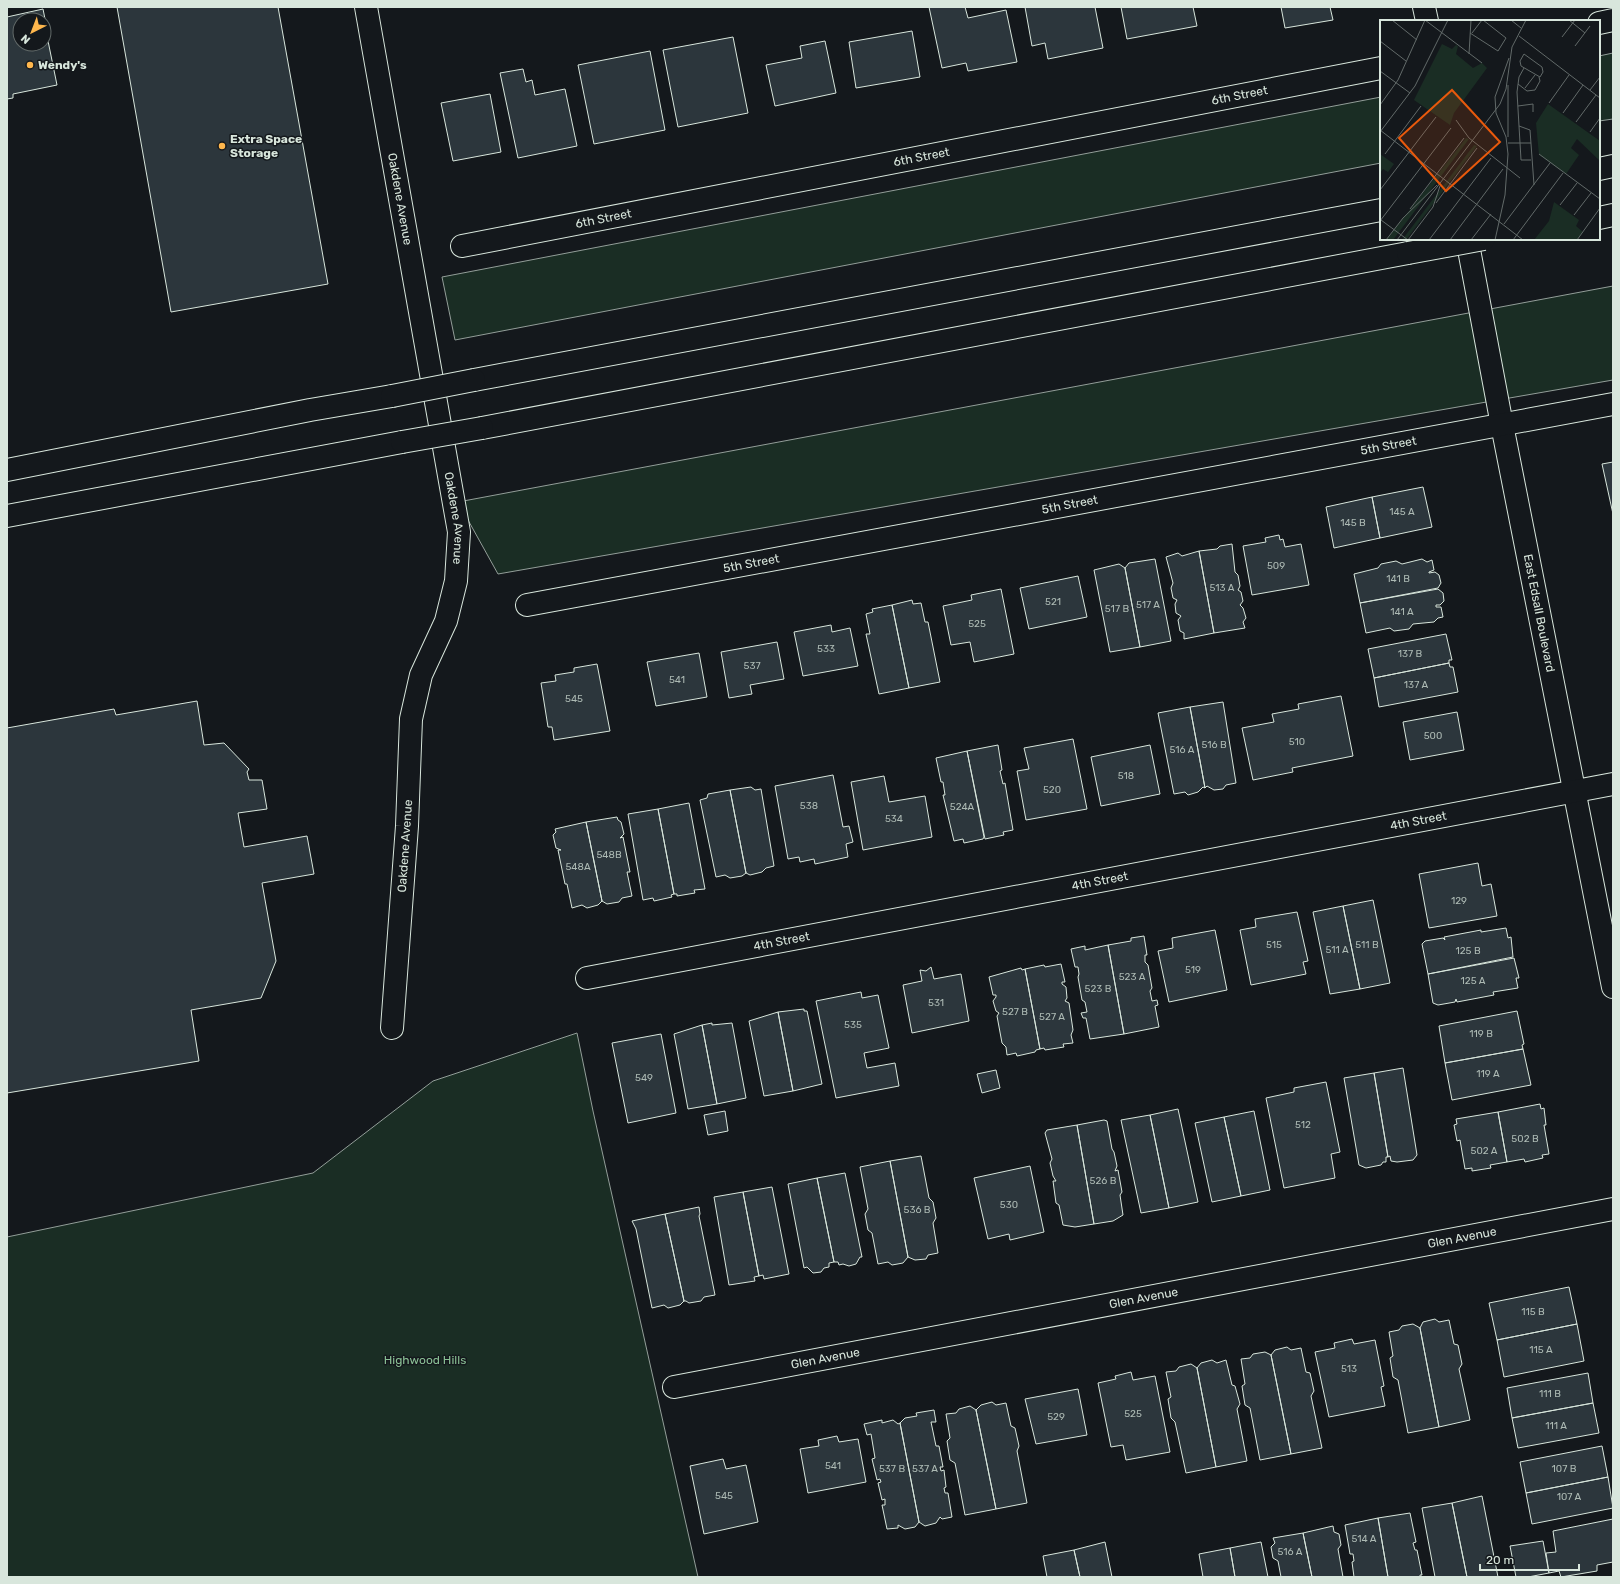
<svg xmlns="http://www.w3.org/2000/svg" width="1620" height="1584" viewBox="0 0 1620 1584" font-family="Rubik,sans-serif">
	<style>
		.green { fill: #1a2d24; stroke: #939e99 }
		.building { fill: #2c363c; stroke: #d8e6dc }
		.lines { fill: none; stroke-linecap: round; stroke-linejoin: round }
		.minor-casing { stroke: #d8e6dc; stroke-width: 24 }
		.motorway-casing { stroke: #d8e6dc; stroke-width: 24 }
		.minor { stroke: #14181c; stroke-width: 22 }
		.motorway { stroke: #14181c; stroke-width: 22 }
		.motorway-bridge-casing { stroke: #d8e6dc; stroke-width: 24; stroke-linecap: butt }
		.motorway-bridge { stroke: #14181c; stroke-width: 22 }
		.poi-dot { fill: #ffb74d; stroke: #14181c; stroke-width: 1.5 }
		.labels { text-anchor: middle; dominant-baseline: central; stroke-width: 3; stroke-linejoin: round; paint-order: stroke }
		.number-label { font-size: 10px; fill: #adbab4 }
		.poi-label { font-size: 12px; font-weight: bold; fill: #d8e6dc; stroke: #14181c; text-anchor: start }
		.street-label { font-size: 12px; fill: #d8e6dc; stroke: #14181c }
		.park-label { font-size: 12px; fill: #8ac095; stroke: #14181c }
		.inset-road { fill: none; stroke: #626a69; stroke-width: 1 }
		.view { fill: #e8590c; fill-opacity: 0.15; stroke: #e8590c; stroke-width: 2 }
		.inset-edge { fill: none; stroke: #d8e6dc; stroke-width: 2 }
	</style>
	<rect width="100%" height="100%" fill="#14181c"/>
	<!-- green -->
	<path class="green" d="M1613,53v66l-14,2v-65z
		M1381,97v66l-926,177 -13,-63z
		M1613,286v94l-1115,194 -40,-72z
		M577,1033l16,78 105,466h-691v-340l306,-64 120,-92z"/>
	<!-- building -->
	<path class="building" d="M117,7h161l50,277 -157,28z
		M929,7h36l3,11 38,-8 11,52 -49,9 -2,-8 -24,5z
		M1025,7h70l8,41 -55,11 -3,-16 -13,3z
		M1121,7h72l4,19 -70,13z
		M1281,7h49l3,13 -48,8z
		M43,9l4,20 -3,1v-10h-24v17l-3,2 1,3 2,-1v3h24v-8h3l10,49 -44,9v4l-6,1v-82z
		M912,31l8,46 -64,11 -7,-46z
		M733,37l15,76 -70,14 -15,-77z
		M825,41l11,52 -61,13 -9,-41 36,-7 -2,-12z
		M650,51l15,79 -71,14 -16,-79z
		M523,69l3,13 6,-2 3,15 30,-6 12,57 -59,12 -18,-85z
		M490,94l11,58 -48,9 -12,-58z
		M1613,462v52l-11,-50z
		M1423,487l9,40 -52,11 -8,-41z
		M1372,497l8,41 -46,10 -8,-41z
		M1279,535l1,5 3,-1 2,8 16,-3 8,41 -57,10 -9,-49 23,-4 -1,-4z
		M1232,544l3,28 3,3 2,11 -2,4 3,2 2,9 -3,4 3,3 3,10 -3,4 2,6 -31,5 -15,-82 18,-2 3,-3z
		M1199,551l15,82 -30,6v-6l-4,-2 -2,-11 3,-4 -5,-3 -1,-9 2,-4 -4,-2 -2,-10 2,-5 -7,-26 12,-4 4,3z
		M1155,559l16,82 -31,6 -15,-79 4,-5z
		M1422,559l5,3 5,-2 2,10 -5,2v1l6,-1 4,3 2,8 -3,5 -78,15 -6,-29 24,-6 3,-4 15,-3 6,3z
		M1119,564l6,4 15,79 -30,5 -16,-82z
		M1078,576l9,41 -58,12 -9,-41z
		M1001,589l13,65 -40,8 -4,-20 -19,3 -8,-39 29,-6 -1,-5z
		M1438,589l5,4 1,8 -4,4h-4v2h5l2,10 -5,1 -4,4 -21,2 -4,5 -15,2 -4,-3 -24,5 -6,-30z
		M912,600l1,4 8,-1 4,19h3l12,60 -31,6 -17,-83z
		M892,605l17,83 -30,6 -13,-60h4l-4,-20 7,-2 -1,-3z
		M831,625l1,7 18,-4 8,38 -55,10 -9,-44z
		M1446,634l6,26h-3v3l-75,15 -6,-29z
		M777,642l7,37 -34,6 2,9 -23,4 -8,-46z
		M699,653l8,44 -51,9 -9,-44z
		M1449,663l1,4h3l5,25 -79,15 -5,-29z
		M597,664l13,67 -56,9 -2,-13h-4l-7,-44 15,-2 -1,-6 19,-3v-4z
		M1341,696l12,60 -61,12 1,4 -40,8 -11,-52 32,-6 -2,-8 27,-5 -1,-5z
		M197,701l7,44 20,-2 25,26 -2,3 2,8h13l5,29 -29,4 6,34 63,-11 7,38 -52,9 14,78 -15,37 -70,12 8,51 -192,32v-365l107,-19 2,6z
		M1223,702l13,81 -10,2 -3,4 -9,1 -7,-4 -2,2 -15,-81z
		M1190,707l15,81 -2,-1 -5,5 -10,3 -3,-3 -11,2 -16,-81z
		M1457,712l7,38 -54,10 -7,-38z
		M1073,739l14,70 -61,11 -9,-49 12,-2 -5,-21z
		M998,745l4,25 -2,1 3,13 2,-1 8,47 -10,2 1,3 -19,4 -18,-88z
		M1150,745l10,49 -59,12 -10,-49z
		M967,751l17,86 -1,2 -19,4 -1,-4 -9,2 -11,-46h2l-2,-13h-2l-5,-24z
		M833,775l10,52 6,-1 4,16 -7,2 2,13 -33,7 -1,-5 -14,3 -1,-5 -11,2 -13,-73z
		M884,776l5,26 36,-6 7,41 -69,13 -12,-68z
		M751,787l4,3 6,-1 13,77 -8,2 -4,4 -12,3 -4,-2 -16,-83z
		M730,790l16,83 -4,3 -12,2 -5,-3 -9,2 -16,-77 7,-2 1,-4z
		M689,803l16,86 -11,1 1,3 -18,3v-2h-3l-16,-85z
		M658,809l16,85 -3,1 1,2 -18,4 -1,-3 -10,2 -15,-86z
		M617,817l1,3 3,2 3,12 -4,4 3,-1 7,35h-3l5,24 -10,2 -3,4 -12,2 -5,-3 -16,-79z
		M586,822l16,79 -4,4 -11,3 -5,-3 -10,3 -5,-24h-2l-7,-34h3l-5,-2 -3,-13 3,-3 -1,-3z
		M1478,863l4,23 9,-2 6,32 -68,12 -10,-54z
		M1373,900l17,83 -30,6 -17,-83z
		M1343,906l17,83 -30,5 -17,-82z
		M1297,912l11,49 -5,1 3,12 -55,11 -11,-55 16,-3 -1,-8z
		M1506,928l2,10 3,-1 2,20 -85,17 -6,-30 3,-3 18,-3 2,2 -1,-3 37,-7v2z
		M1215,930l12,60 -58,12 -11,-51 15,-3 -1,-10z
		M1144,936l3,19h-2v7l3,3 4,23 -2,3 2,10 5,-1 1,5 -3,1 4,21 -35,7 -16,-89 23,-4v-3z
		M1108,945l16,89 -34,5 -4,-21h-3l-2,-5 6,-1 -2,-10 -3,-2 -4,-23 1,-3 -1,-7h-3l-4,-18 14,-3v4z
		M1514,958l5,20h-3l2,10 -25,4 1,3 -37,7 -1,-3 -1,3 -17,3 -5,-2 -5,-29z
		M1061,964l4,18h-3v2l4,3 1,11 -2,3 4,2 4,27 -2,5 2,8 -10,1 1,3 -19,3 -1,-2 -4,1 -15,-80 19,-4 1,2z
		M931,967l3,12 27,-5 8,47 -57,12 -9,-48 19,-4 -2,-11 6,1z
		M1021,968l1,2 3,-1 15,80 -4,1 -1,2 -18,4 -1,-3 -9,2 -1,-8 -4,-4 -5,-27 2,-3 -3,-2 -3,-10 3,-4v-2h-3l-4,-18z
		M861,992l1,6 16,-3 11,53 -25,5 3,15 28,-5 4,23 -63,12 -20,-97z
		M804,1009v2h3l15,73 -29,7 -15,-79z
		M1517,1011l7,33 -2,1 1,4 -78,14 -6,-37z
		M778,1012l15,79 -29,5 -15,-75z
		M712,1023v2l20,-2 14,75 -29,6 -15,-79z
		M702,1025l15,79 -29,5 -14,-75z
		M661,1034l15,79 -48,10 -16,-80z
		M1523,1049l8,36 -79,15 -7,-37z
		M1403,1068l14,87 -4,5 -16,2 -6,-1 -1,-5 -2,1 -14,-84z
		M996,1070l4,18 -18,5 -5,-19z
		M1374,1073l14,84h-2v5h-3l-2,3 -15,3 -7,-3 -15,-87z
		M1326,1082l14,70 -9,2 4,24 -51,10 -18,-90 28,-6v-4z
		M1540,1104l1,5 3,-1 2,17h-2l5,29 -7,1 1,3 -18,4 -1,-3 -17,3 -9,-50z
		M1178,1109l20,93 -29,6 -19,-93z
		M725,1111l3,20 -20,4 -4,-20z
		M1254,1111l16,79 -29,6 -17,-79z
		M1498,1112l9,50 -17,3 1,3 -19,3v-3l-7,1 -5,-29 -3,1 -3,-16 3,-1 -1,-5z
		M1150,1115l19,93 -28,5 -20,-93z
		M1224,1117l17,79 -29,6 -17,-79z
		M1104,1120l3,1 5,28 2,3 3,14 -2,5 3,-1 4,22 -2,3 3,20 -10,6 -19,3 -17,-99z
		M1077,1125l17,99 -19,3 -12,-2 -4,-20 -3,-2 -3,-22h3l-3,-5 -3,-13 2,-4 -7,-26 2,-3z
		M921,1156l8,42 4,4 3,16 -3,5 5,30 -10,2 -2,4 -11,1 -7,-3 -18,-96z
		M890,1161l18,96 -5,6 -11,2 -4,-3 -10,2 -6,-31 -4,-3 -3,-16 3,-5 -8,-42z
		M1030,1166l14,66 -34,8 -1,-6 -21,5 -14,-61z
		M845,1173l17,84h-2l-4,7 -7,2 -6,-2 -4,1 -1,-3h-4l-17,-84z
		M817,1178l17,84 -5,1v4l-5,1 -3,4 -8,1 -6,-6 -3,1 -16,-84z
		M772,1187l17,87 -25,5 -1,-4 -4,1 -16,-84z
		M743,1192l16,84 -5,1 1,4 -26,4 -15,-88z
		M699,1207l1,7 -1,2 16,79 -11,2 -3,4 -12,2 -3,-2h-2l-19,-87z
		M665,1214l19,87 -4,4 -12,3 -4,-3 -12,3 -16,-79 -4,-8z
		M1569,1287l8,37 -80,16 -8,-37z
		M1435,1319l4,3 10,-2 5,24 4,1 4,19 -3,5 11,51 -31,7 -19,-99 3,-6z
		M1413,1324l7,4 19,99 -31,6 -10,-53 -5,-3 -3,-19 3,-2 -4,-24 10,-2 3,-4z
		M1577,1324l7,37 -80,16 -7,-37z
		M1352,1339l2,5 21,-4 9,46 -3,1 4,19 -56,11 -14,-65 20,-4 -1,-5z
		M1287,1347l4,3 10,-2 5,24 4,1 4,18 -3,5 11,52 -31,6 -20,-99 4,-5z
		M1265,1352l6,3 20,99 -31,6 -10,-52 -5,-3 -3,-19 3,-2 -4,-25 9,-1 3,-4z
		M1212,1360l5,3 9,-3 6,25 3,1 5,18 -3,5 10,52 -31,6 -19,-99 4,-5z
		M1191,1364l6,4 19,99 -30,6 -11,-51 -4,-4 -3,-19 3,-2 -5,-25 10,-1 3,-4z
		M1131,1372l2,8 22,-4 15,76 -44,8 -3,-15 -12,2 -13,-64 18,-4 -1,-3z
		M1588,1373l5,30 -81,15 -5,-30z
		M1078,1389l9,46 -51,9 -11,-45z
		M992,1402l4,3 10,-2 5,23 4,2 4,18 -2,5 10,52 -31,6 -20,-99 5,-5z
		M1593,1403l6,30 -81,15 -6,-30z
		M970,1406l6,4 20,99 -31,6 -10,-52 -5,-3 -3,-19 3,-3 -4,-24 10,-1 3,-4z
		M934,1410l2,12h-5l5,24h3l4,21h-3l1,4 3,-1 2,17 -2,1 1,5h3l4,24 -10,2 -2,-2 -4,6 -11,3 -6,-4 -19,-99 5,-5 12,-2 -1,-3z
		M882,1420v3l11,-3 5,4 2,-1 19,99 -4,5 -10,2 -7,-4v3l-11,1 -5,-24h3v-6l-3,1 -4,-17 3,-1 -1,-3 -3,1 -5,-21 3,-1 -4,-24 -4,1 -3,-11z
		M837,1436l2,6 19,-3 8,43 -58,11 -8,-44 19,-3 -1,-6z
		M1602,1446l6,31 -82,16 -6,-31z
		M723,1459l3,10 20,-4 12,57 -54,12 -14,-68z
		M1608,1477l5,31 -81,16 -6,-31z
		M1482,1496l16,81h-31l-15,-74z
		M1452,1503l15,74h-32l-13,-69z
		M1410,1513l6,29 -3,1 2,7h2l5,25h-2v2h-32l-10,-59z
		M1378,1518l10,59h-34l-2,-15 2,-1 -1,-7h-3l-5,-29z
		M1613,1519v43l-16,3v6l-36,6 -2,-6 -10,2 -3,-20 10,-1 -3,-21z
		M1333,1526l1,6 5,2 2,11 -3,4 5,28h-31l-9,-44z
		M1303,1533l9,44h-31l-3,-16 -5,-3 -2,-11 4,-4 -2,-5z
		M1543,1541l6,32 -21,4h-12l-6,-31z
		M1105,1542l7,35h-32l-6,-27z
		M1261,1542l7,35h-33l-5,-29z
		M1230,1548l5,29h-32l-4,-23z
		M1074,1550l6,27h-33l-4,-21z"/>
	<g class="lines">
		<defs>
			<g id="minor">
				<path id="s1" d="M366,7l93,525 -3,49 -10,40 -25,54 -10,44 -4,107 -15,202"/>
				<path d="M1424,7l3,14"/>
				<path d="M1599,23l14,-3"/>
				<path id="s2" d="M1467,239l35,186 111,562"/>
				<path id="s3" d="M462,246l919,-178"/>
				<path id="s4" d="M527,605l1086,-201"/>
				<path id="s5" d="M587,978l1026,-194"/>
				<path id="s6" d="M674,1387l939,-178"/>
			</g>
			<path id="motorway" d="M1599,169l14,-3
				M1599,218l14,-3
				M474,380l907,-170
				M482,428l926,-175
				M7,470l303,-60 82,-14
				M7,516l395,-74"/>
		</defs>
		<!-- minor casing -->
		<use href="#minor" class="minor-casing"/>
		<!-- motorway casing -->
		<use href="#motorway" class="motorway-casing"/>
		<!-- minor -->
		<use href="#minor" class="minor"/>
		<!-- motorway -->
		<use href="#motorway" class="motorway"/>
		<defs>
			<path id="motorway-bridge" d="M1408,253l76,-14
				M392,396l82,-16
				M402,442l80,-14"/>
		</defs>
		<!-- motorway-bridge casing -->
		<use href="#motorway-bridge" class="motorway-bridge-casing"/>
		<!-- motorway-bridge -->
		<use href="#motorway-bridge" class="motorway-bridge"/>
	</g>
	<!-- markers -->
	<g class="poi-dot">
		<circle cx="30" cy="65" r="4"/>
		<circle cx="222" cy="146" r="4"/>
	</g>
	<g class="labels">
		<!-- number labels -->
		<g class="number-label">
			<text x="1402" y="512">145 A</text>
			<text x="1353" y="523">145 B</text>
			<text x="1276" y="566">509</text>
			<text x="1398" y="579">141 B</text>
			<text x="1222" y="588">513 A</text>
			<text x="1053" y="602">521</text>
			<text x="1148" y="605">517 A</text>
			<text x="1117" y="609">517 B</text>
			<text x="1402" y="612">141 A</text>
			<text x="977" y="624">525</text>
			<text x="826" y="649">533</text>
			<text x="1410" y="654">137 B</text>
			<text x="752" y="666">537</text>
			<text x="677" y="680">541</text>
			<text x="1416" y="685">137 A</text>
			<text x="574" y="699">545</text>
			<text x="1433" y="736">500</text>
			<text x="1297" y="742">510</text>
			<text x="1214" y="745">516 B</text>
			<text x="1182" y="750">516 A</text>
			<text x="1126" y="776">518</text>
			<text x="1052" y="790">520</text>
			<text x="809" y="806">538</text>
			<text x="962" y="807">524A</text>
			<text x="894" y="819">534</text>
			<text x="609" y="855">548B</text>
			<text x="578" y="867">548A</text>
			<text x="1459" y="901">129</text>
			<text x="1274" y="945">515</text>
			<text x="1367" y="945">511 B</text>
			<text x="1337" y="950">511 A</text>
			<text x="1468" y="951">125 B</text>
			<text x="1193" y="970">519</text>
			<text x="1132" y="977">523 A</text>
			<text x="1473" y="981">125 A</text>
			<text x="1098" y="989">523 B</text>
			<text x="936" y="1003">531</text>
			<text x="1015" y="1012">527 B</text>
			<text x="1052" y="1017">527 A</text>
			<text x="853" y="1025">535</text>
			<text x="1481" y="1034">119 B</text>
			<text x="1488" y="1074">119 A</text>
			<text x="644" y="1078">549</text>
			<text x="1303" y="1125">512</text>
			<text x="1525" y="1139">502 B</text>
			<text x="1484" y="1151">502 A</text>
			<text x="1103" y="1181">526 B</text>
			<text x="1009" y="1205">530</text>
			<text x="917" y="1210">536 B</text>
			<text x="1533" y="1312">115 B</text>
			<text x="1541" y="1350">115 A</text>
			<text x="1349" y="1369">513</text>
			<text x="1550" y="1394">111 B</text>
			<text x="1133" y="1414">525</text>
			<text x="1056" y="1417">529</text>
			<text x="1556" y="1426">111 A</text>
			<text x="833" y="1466">541</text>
			<text x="892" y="1469">537 B</text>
			<text x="925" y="1469">537 A</text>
			<text x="1564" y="1469">107 B</text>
			<text x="724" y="1496">545</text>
			<text x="1569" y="1497">107 A</text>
			<text x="1364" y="1539">514 A</text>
			<text x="1290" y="1552">516 A</text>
		</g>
		<!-- poi labels -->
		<g class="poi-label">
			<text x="38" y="65">Wendy's</text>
			<text x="230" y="139">Extra Space<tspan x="230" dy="14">Storage</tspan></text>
		</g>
		<!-- street labels -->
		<g class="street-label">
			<text stroke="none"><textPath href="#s3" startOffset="792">6th Street</textPath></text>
			<text stroke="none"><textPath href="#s3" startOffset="468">6th Street</textPath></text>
			<text stroke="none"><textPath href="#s1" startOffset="195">Oakdene Avenue</textPath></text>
			<text stroke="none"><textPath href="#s3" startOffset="144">6th Street</textPath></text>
			<text stroke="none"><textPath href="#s4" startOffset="876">5th Street</textPath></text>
			<text stroke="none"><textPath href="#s4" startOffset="552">5th Street</textPath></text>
			<text stroke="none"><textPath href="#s1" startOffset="519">Oakdene Avenue</textPath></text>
			<text stroke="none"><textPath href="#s4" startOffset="228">5th Street</textPath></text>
			<text stroke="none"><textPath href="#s2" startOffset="381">East Edsall Boulevard</textPath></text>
			<text stroke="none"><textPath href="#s5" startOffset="846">4th Street</textPath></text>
			<text transform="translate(405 846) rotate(-86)">Oakdene Avenue</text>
			<text stroke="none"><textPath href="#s5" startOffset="522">4th Street</textPath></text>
			<text stroke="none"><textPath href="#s5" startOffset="198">4th Street</textPath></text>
			<text stroke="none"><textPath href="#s6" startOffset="802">Glen Avenue</textPath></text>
			<text stroke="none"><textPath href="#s6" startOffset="478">Glen Avenue</textPath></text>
			<text stroke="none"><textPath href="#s6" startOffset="154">Glen Avenue</textPath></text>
		</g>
		<!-- park labels -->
		<g class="park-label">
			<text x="425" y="1360">Highwood Hills</text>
		</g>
	</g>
	<!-- overview -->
	<g transform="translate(1380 20)">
		<rect width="220" height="220" fill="#14181c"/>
		<path d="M62,24l10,5 4,-4 2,1 -2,8 17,14 9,-5 5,5 -33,45 -4,12 -36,-25zM168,84l52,37v20l-23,-22 -6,9 8,7 -13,19 -27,-19 -3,-32zM86,118l3,1 -76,101h-7zM94,125l3,1 -71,94h-4zM0,134l14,10 -6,8 -5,-3 -3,4zM174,182l25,18 -3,6 7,6 -6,8h-43l15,-19z" fill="#1a2d24"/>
		<path class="inset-road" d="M12,0l25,20M131,0l10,8M189,0l16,13M90,13l28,18 8,-13 -23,-18M92,13l10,-13M139,16l81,62M182,17l13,-17M0,21l26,20M195,26l15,-20M89,34l2,-34M144,34l18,13 1,5 -3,5 -19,-11 -1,-5zM144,48l-5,9 -2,15 4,68h10M0,51l30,22M138,64l9,7 8,-1 5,-9 -1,-4M145,68l10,-13M210,70l10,-13M169,83l20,-28M0,85l18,-25 27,-60 57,43M138,86l15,-2v8M183,93l20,-28M76,100l13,18 51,40M196,102l20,-27M139,106l11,4 4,55M0,110l143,110M0,112l35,-46 33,-66M210,112l10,-14M128,117v-52M128,123h23M5,134l36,-48M159,134l61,45M0,170l56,-73M56,183l41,-55M180,185l17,-22M53,187l7,-21M30,189l54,-71M194,195l17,-22M23,198l34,-33M1,200l27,20M0,201l71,-93M124,204l46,-61M6,220l17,-22M17,220l103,-136 6,-15 6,-42 14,-27M28,220l25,-33M49,220l62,-82M70,220l53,-71M91,220l20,-26M115,220l10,-45 3,-41 -2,-17 -10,-24 -1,-16 14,-39M133,220l50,-67M197,220l23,-32"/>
		<path class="view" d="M72,70l48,52 -54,49 -47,-53z"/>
		<rect width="220" height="220" class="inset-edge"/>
	</g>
	<!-- border -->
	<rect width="1620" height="1584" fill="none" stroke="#d8e6dc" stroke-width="16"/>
	<!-- north arrow -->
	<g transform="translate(32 32) rotate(222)"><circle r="19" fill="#14181c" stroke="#626a69"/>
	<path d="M0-3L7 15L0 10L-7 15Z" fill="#ffb74d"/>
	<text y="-6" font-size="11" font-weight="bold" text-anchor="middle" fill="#d8e6dc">N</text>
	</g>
	<!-- scale -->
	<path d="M1480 1564v6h99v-6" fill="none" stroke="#d8e6dc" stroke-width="2"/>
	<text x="1486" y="1564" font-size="12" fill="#d8e6dc" stroke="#14181c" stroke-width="3" paint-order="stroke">20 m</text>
</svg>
